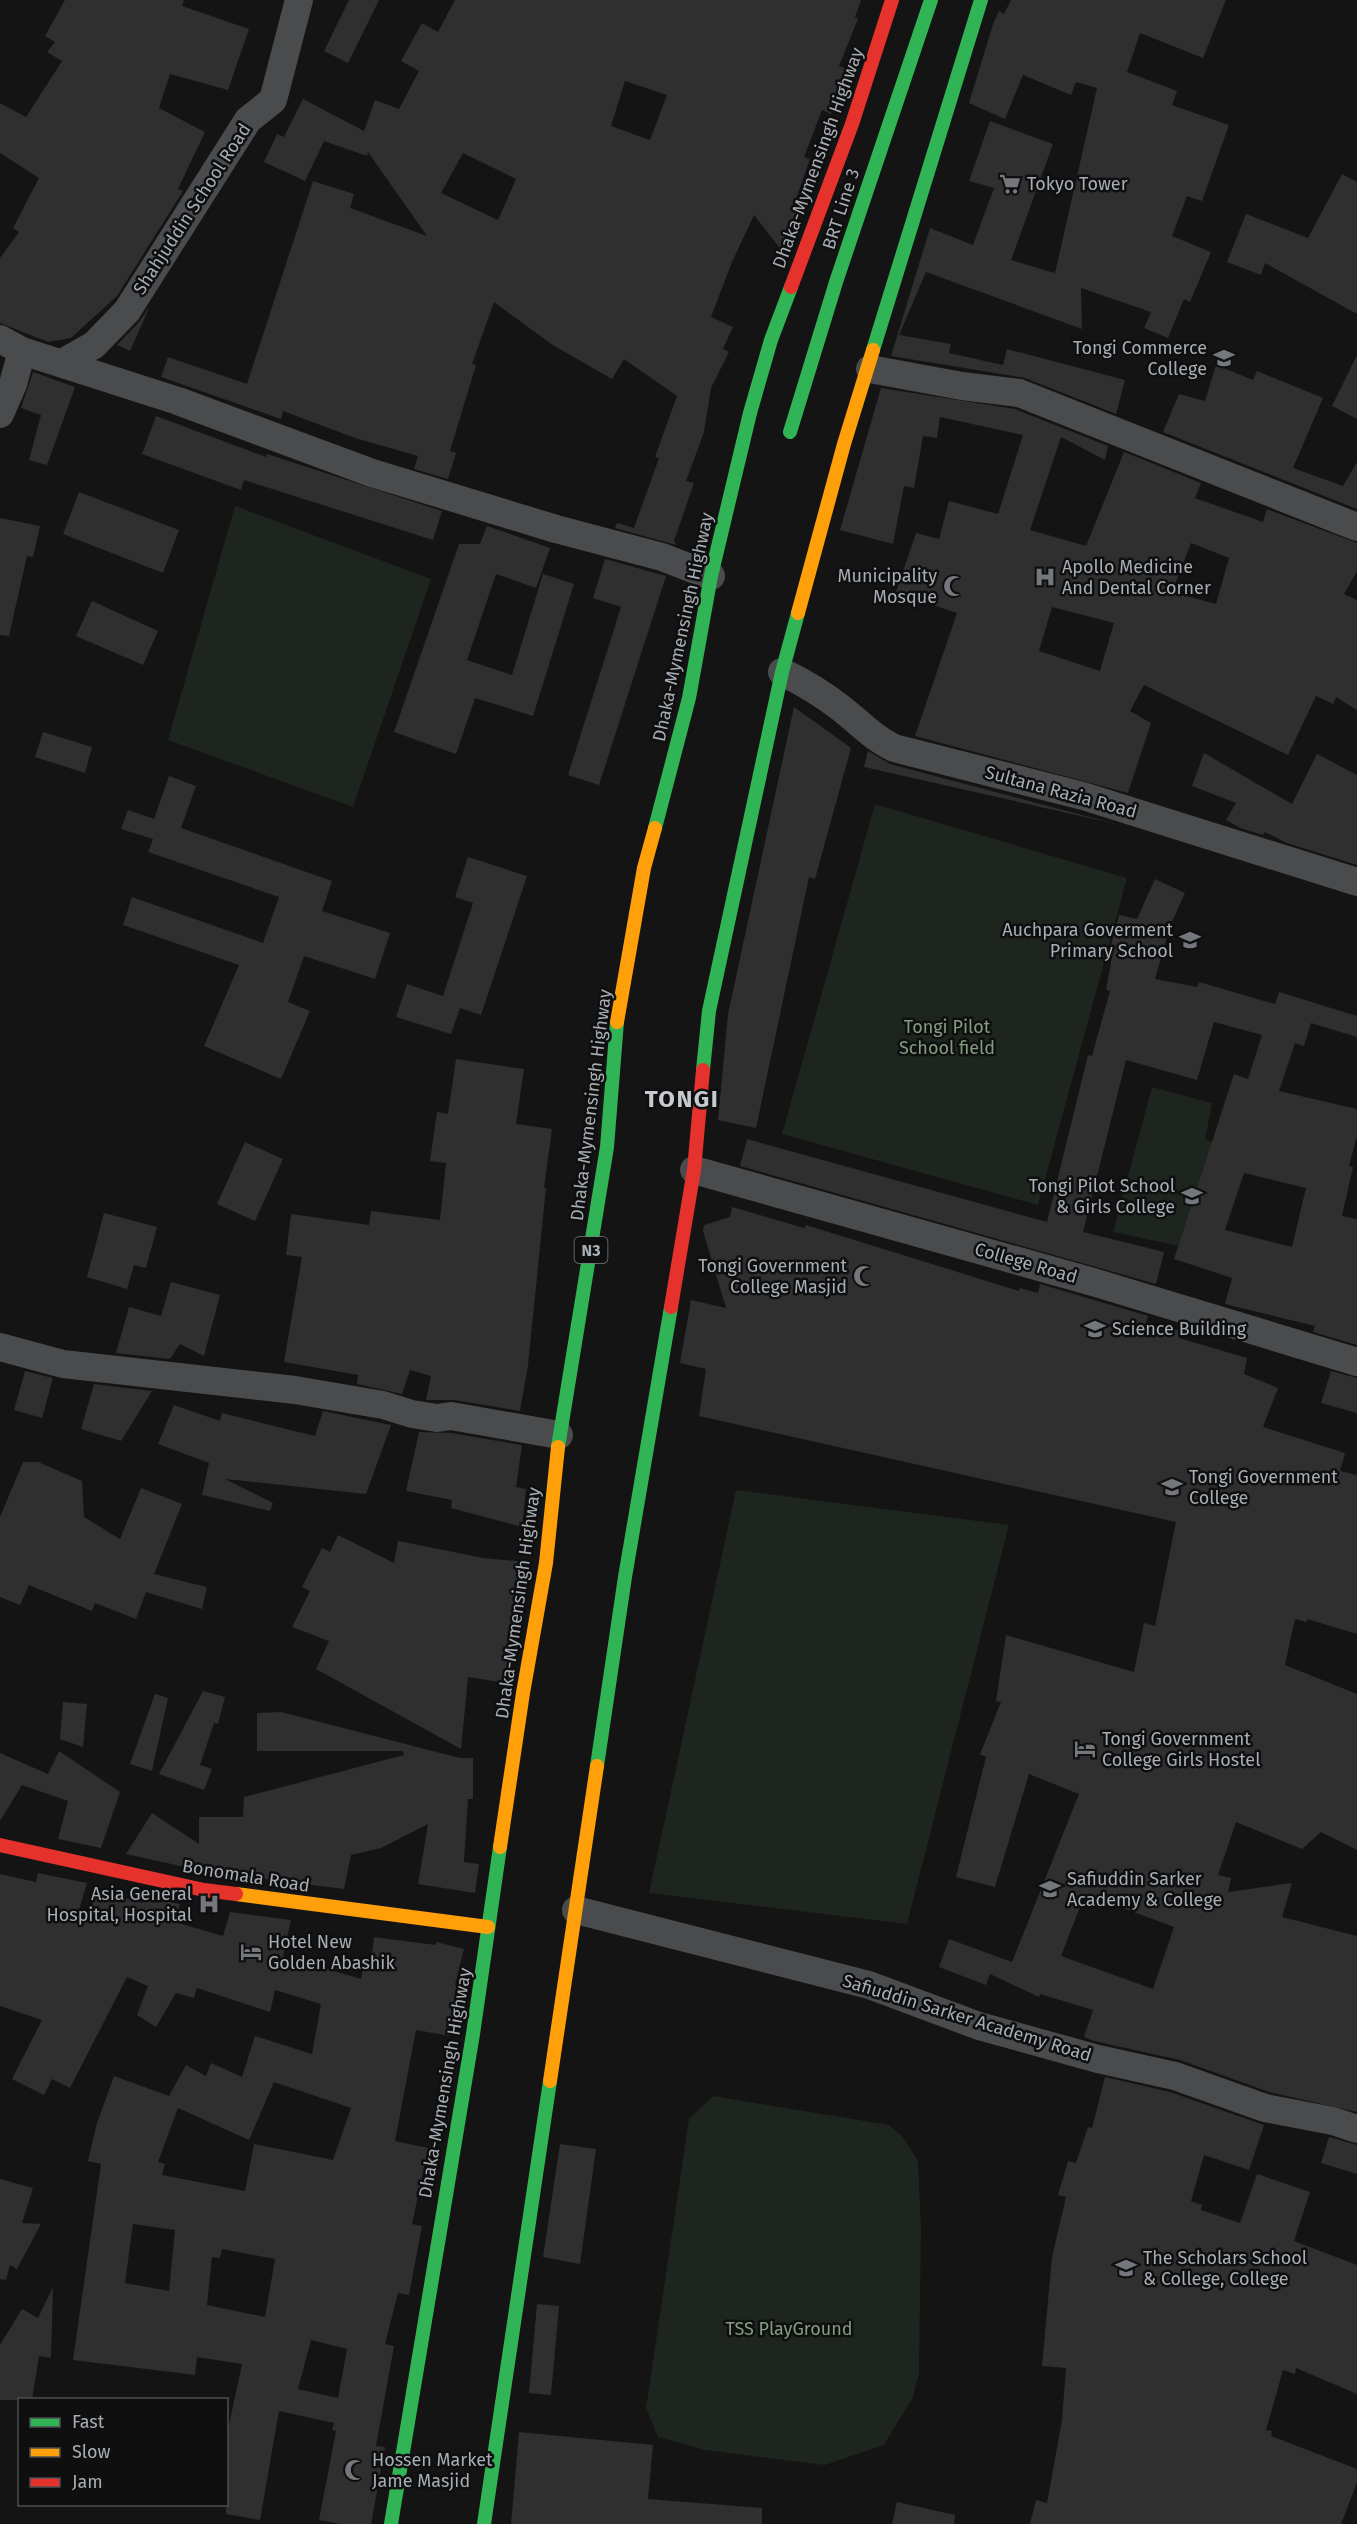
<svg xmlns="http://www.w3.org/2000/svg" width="1357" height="2524" viewBox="0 0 1357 2524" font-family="'Fira Sans',sans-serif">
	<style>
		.green { fill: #1e241e }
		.building { fill: #2f2f30; fill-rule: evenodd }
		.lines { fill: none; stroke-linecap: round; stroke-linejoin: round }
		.street { stroke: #494b4d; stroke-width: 28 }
		.fast { stroke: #30b455; stroke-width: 14 }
		.slow { stroke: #ff9f0a; stroke-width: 14 }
		.jam { stroke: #e5322d; stroke-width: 14 }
		.labels { text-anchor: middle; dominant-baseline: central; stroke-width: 5; stroke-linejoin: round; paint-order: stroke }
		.shield { fill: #0f0f10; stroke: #797e83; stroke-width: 1.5 }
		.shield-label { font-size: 16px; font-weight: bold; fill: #a7adb4 }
		.street-label { font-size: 18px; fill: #a7adb4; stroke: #0f0f10 }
		.poi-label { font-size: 18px; fill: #a7adb4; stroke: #0f0f10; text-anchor: start }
		.park-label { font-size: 18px; fill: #829d7f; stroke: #0f0f10 }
		.district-label { font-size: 24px; font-weight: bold; letter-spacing: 1.5px; fill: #c7cbd0; stroke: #0f0f10 }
	</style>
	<rect width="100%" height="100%" fill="#141414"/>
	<!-- green -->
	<path class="green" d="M235,506l196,73 -78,228 -185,-67z
		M875,804l252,74 -89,327 -256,-71z
		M1152,1087l60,16 -7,37 24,6 -27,105 -89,-19z
		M736,1490l273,35 -102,399 -258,-31z
		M713,2096l176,29 14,12 15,24 3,68 -2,144 -6,24 -29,48 -59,20 -120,-15 -47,-13 -12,-29 43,-289z"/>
	<!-- building -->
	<path class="building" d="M65,0h119l-2,6 67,23 -21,61 -58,-16 -11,34 46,24 -27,57 5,2 -66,105 -46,42 -23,4 -48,-19v-65l19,-26 -6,-4 26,-50 -39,-25v-50l26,14 36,-56 -15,-9 8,-10 -10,-6z
		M349,0h30l-31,63 -24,-12z
		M455,0h406l-6,17 3,2 -19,47 9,3 -17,45 -9,-4 -18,47 6,2 -17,49 6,3 -14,38 -6,-2 -25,-32 -22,47 -21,55 22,10 -10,22 6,3 -18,36 -7,44 -18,49 8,2 -20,58 2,4 -61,-17 2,-5 17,5 25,-70 -4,-1 22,-61 -53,-37 -12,20 -61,-35 -57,-42 -22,62 4,1 -26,86 6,2 -8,26 -34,-10 4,-13 -63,-18 -72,-27 -2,8 -120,-42 7,-20 79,27 66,-203 41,13 -4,14 77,28 -59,-84 -1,4 -43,-15 -19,40 -41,-19 13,-28 7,3 19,-38 61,32 11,-31 24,9 20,-38 -18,-10 21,-38 16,9zM625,81l42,14 -17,45 -39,-14zM463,153l53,26 -18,41 -57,-27z
		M1011,0h215l-23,58 -63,-25 -13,39 50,19 -5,14 57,20 -27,76 -15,-5 -15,40 39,16 -21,50 -6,-3 -16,39 -24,-10 7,-16 -70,-24 1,41 -156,-57 -27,63 52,9 -2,9 54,12 4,-16 118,31 -9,34 -91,-36 -134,-22 39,-128 43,17 21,-57 -25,-7 21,-60 63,23 -42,116 44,13 42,-185 -21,-6 -5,13 -48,-20 -18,44 -36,-16 24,-79 6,-13 5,3z
		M1342,174l15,8v132l-92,-51 -4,12 -34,-13 19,-48 62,24z
		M150,306l-20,45 -13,-6 22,-23z
		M1357,355v64l-25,-13z
		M1216,365l37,15 4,-9 66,27 -30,70 50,18 14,-24v47l-194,-77 16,-38 26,7z
		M33,372l42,15 -28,78 -18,-5 12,-45 -20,-7z
		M881,388l134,21 93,37 -3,14 -44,-23 -31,93 56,16 38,-94 77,31 -6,15 68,24 4,-13 90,34v28l-13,23 13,6v110l-21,-13 -3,7 -17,-8 -28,59 -144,-70 -14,26 21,12 -23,70 -213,-57 42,-123 -61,-21 20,-59 23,6 10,-38 49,13 25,-79 -83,-18 -3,21 -14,-2 -9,52 -10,-2 -11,58 -53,-14zM1191,543l38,15 -13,46 -44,-12zM1052,607l62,16 -14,48 -61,-20z
		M156,416l110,41 1,-3 175,57 -9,29 -189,-60 -3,10 -99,-36z
		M79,492l100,38 -16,43 -100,-39z
		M0,518l40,8 -7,31 -6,-1 -18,80 -9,-1z
		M487,526l63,22 -14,40 -40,-14 -29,86 45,15 31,-101 31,10 -41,132 -58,-18 -19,56 -62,-22 65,-188h21z
		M605,559l61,17 -67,209 -31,-10 53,-168 -28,-9z
		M92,601l66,30 -15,34 -67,-29z
		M794,707l57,41 -36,131 -6,-2 -53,251 -38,-8 10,-106z
		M43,732l49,15 -7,26 -50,-16z
		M868,751l22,13 226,60 -252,-57z
		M1204,753l88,51 25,-50 40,21v90l-70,-22 -22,-11 -2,3 -23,-7 -14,-8 10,-17 -44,-17z
		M169,776l27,10 -15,42 151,53 -10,30 68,22 -15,46 -71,-23 -16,46 22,9 -29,68 -77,-33 35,-81 -116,-40 9,-28 131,46 16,-46 -131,-45 5,-13 -32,-10 7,-19 26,9z
		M468,857l59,19 -46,139 -21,-7 -9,26 -55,-17 11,-33 36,12 30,-93 -18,-6z
		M1155,879l30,14 -15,33 -15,53 42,8 2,-5 76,22 4,-12 78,24v21l-46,-14 -7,23 -9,-3 -16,48 78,18v27l-8,30 4,1 -11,49 15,3v126l-44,-13 2,-6 -90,-22 7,-26 -58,-19 60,-185 14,5 14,-44 -48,-13 -17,58 -71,-20 -43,172 81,20 -8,32 -416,-118 7,-27 300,83 41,-167 4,1 18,-65 -4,-1 6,-33 -4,-1 11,-41 18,4zM1244,1173l62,15 -14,59 -67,-17z
		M456,1059l68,10 -8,55 36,5 -8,59h2l-18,177 -8,46 -66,-11h-28l5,-24 -21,-6 -8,24 -45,-10 1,-9 -74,-13 18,-105 -16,-2 5,-41 78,11 2,-14 69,9 6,-57 -16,-2 7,-49 11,2z
		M245,1142l38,17 -28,62 -38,-17z
		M732,1207l72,21 2,-3 213,66 1,-3 18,5 2,-9 108,32 -2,6 35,9 -2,7 68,20 -3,16 34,14 -15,39 82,26 -5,18 17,4v159l-50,-15v3l-12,-3 -10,46 72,29v156l-36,-18 -19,17 -66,-27 -18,53 13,3 -3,14 64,-9 -10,34 75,19v176l-88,-20 -89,-32 -86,-19 -10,-4 9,-27 -53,-16 -1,3 -49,-23 -4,11 -47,-18 10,-28 63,23 67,-168 -50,-20 -34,113 -39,-10 30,-120 -6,-3 21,-52 -5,-1 10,-66 128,37 10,-49 11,3 21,-104 -477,-106 7,-47 -26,-6 11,-63 35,8 -23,-77 1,-6 26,-8zM1085,1894l89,33 -21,62 -92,-33z
		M104,1213l53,14 -11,41 -12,-3 -7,24 -40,-12z
		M171,1282l49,13 -16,61 -24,-12 -10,15 -54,-6 13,-46 32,9z
		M25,1371l28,7 -11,40 -28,-8z
		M1331,1371l26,7v35l-36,-10z
		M94,1384l58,7 -31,50 -40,-12z
		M174,1405l46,16 2,-8 93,23 8,-25 68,14 -25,69 -141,-15 48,24 -3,8 -68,-16 7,-32 -51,-19z
		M419,1432l32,1 71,12 -6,42 10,2 -4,38 -71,-19 1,-8 -46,-9z
		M23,1462h15l44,19 2,36 36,22 21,-51 41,16 -28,70 53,13 -5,22 -56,-17 -10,27 -41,-16 -3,8 -63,-26 -9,20 -20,-8v-80z
		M338,1535l56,28 4,-22 85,17 44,4 -21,121 -38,-6 -7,72 -145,-80 13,-28 -37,-14 18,-36 -8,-4 20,-39 8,4z
		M203,1691l22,6 -7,27 -4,-1 -14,42 12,4 -8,21 -45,-16z
		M155,1694l13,4 -16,73 -22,-7z
		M63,1702l24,2 -4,43 -23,-8z
		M281,1712l179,46h13v41h-5l-4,63 15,2 -4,29 -57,-9 10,-60 -47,24 -30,7 -7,34 -104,-13 2,-6 -48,-1 -68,-15 26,-41 47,31v-27h44l1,-20 160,-42 -1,-4h-146v-38z
		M59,1751l61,41 -19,56 -43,-9 10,-38 -46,-16 -22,36v-68l48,21z
		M38,1873l49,10 -11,37 4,3 21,-32 41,12 1,-7 37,8 -5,18 48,14 7,-24 61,8 -8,36 78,23 2,-10 7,1 4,-33 62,8v-3l28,7 -9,36 3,1 -8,50 -34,-6 -21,111 33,7 -16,76 10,2 -13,69 -11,-2 -13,51 9,2 -18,100 9,1 -14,77h-31l-21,-4 17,-89 -4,-1 2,-7 -55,-12 -19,109 -34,-6v-90l3,1 13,-61 -45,-7 -2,18 -122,-15 28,-196 -13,-3 9,-38 17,-47 55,20 17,-31 20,11 5,-13 31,14 13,-41 57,18 9,-50 -46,-14 -5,22 -73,-24 -3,10 -18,-5 -20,34 -19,-12 11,-29 -21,-9 -57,111 -18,-9 -8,16 -32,-16 30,-59 -42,-14v-132l36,8zM274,2082l77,26 -18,52 -79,-16 -9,47 -83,-16 3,-11 -7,-2 20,-54 71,32zM133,2224l42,6 -6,61 -44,-8zM222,2249l53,10 -10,58 -58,-12 5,-48 8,1zM311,2340l36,9 -9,49 -40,-9z
		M1105,2077l65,15 94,33 -15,45 -45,-15 -13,46 11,4 -1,5 39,13 17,-49 53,18 -16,49 63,24v129l-61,-26 -1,6 -12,-4 -17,60 6,1 -1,5 86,33v14l-16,41h-311l6,-24 11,3 15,-83 4,-52 -24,-2 10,-109 14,-60 -8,-2 10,-34 8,2 12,-36 4,1z
		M1329,2137l28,8v29l-36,-11z
		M560,2144l36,5 -16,115 -37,-7z
		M0,2179l33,9 -11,35 19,1 -24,45 -7,-4 -4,15 -6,-1z
		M53,2287l-2,71 -12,-2 -7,44h-32v-55l22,-36 16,9z
		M537,2304l22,2 -8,89 -22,-2z
		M519,2432l134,13 -5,54 114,9v16h-251z
		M897,2502l58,13 -1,9h-62z"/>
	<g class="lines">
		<!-- street -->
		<path class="street" d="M0,339l22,12 156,50 194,72 184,56 106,28 49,19
			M62,363l32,-18 33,-34 121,-191 25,-20 26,-100
			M870,369l92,17 57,7 338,134
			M0,414l13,-30 9,-33
			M782,672c21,10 41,22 60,37 19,15 30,28 52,39l189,48 274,86
			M694,1170l399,112 264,80
			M0,1347l63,17 232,26 88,15 29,9 25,4 14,-2 108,19
			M576,1910l293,75 110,41 119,33 77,17 90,32 68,13 24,8"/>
		<!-- fast -->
		<path class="fast" d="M873,350l108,-350
			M790,432l46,-150 95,-282
			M655,828l34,-130 22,-122 39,-163 21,-73 20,-53
			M703,1070l6,-59 73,-339 16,-59
			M558,1447l49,-300 10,-125
			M597,1766l28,-189 46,-270
			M391,2524l82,-490 27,-187
			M484,2524l66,-443"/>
		<!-- slow -->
		<path class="slow" d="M798,613l46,-169 29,-94
			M617,1022l27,-154 11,-40
			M500,1847l23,-154 23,-130 12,-116
			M236,1894l252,33
			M550,2081l47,-315"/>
		<!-- jam -->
		<path class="jam" d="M791,287l61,-163 40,-124
			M671,1307l23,-137 9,-100
			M0,1845l204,45 32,4"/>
	</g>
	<!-- icons -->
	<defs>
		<symbol id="supermarket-bare" viewBox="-9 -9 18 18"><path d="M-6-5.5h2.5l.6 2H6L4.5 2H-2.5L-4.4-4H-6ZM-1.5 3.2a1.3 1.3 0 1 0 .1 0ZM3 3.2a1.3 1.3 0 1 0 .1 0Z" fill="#74777c" stroke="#0f0f10" stroke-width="2.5" paint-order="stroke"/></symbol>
		<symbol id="university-bare" viewBox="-9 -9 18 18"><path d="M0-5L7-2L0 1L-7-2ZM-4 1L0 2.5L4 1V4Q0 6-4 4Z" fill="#74777c" stroke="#0f0f10" stroke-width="2.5" paint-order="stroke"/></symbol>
		<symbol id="hospital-bare" viewBox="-9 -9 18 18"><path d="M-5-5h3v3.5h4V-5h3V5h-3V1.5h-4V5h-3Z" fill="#74777c" stroke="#0f0f10" stroke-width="2.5" paint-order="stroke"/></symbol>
		<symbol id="mosque-bare" viewBox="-9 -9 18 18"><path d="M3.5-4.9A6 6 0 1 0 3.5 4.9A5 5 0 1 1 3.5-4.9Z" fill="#74777c" stroke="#0f0f10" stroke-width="2.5" paint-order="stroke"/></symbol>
		<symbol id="school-bare" viewBox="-9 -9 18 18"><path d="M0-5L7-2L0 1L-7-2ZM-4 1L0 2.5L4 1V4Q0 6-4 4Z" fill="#74777c" stroke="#0f0f10" stroke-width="2.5" paint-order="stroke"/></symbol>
		<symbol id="hotel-bare" viewBox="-9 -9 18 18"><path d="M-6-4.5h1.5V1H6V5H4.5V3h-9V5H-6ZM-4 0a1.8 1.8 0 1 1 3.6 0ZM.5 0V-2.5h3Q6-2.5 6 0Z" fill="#74777c" stroke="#0f0f10" stroke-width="2.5" paint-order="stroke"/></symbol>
	</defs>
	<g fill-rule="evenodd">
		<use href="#supermarket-bare" x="995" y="169" width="30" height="30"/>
		<use href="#university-bare" x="1209" y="343" width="30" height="30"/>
		<use href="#hospital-bare" x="1030" y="562" width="30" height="30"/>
		<use href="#mosque-bare" x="939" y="571" width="30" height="30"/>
		<use href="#school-bare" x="1175" y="925" width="30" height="30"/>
		<use href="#school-bare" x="1177" y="1181" width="30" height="30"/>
		<use href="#mosque-bare" x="849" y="1261" width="30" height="30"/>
		<use href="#university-bare" x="1080" y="1314" width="30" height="30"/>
		<use href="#university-bare" x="1157" y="1472" width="30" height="30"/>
		<use href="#hotel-bare" x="1070" y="1734" width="30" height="30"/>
		<use href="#school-bare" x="1035" y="1874" width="30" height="30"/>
		<use href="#hospital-bare" x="194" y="1889" width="30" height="30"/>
		<use href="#hotel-bare" x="236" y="1937" width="30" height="30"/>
		<use href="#university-bare" x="1111" y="2253" width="30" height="30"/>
		<use href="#mosque-bare" x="340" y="2455" width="30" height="30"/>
	</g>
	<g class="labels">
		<!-- shield labels -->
		<rect class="shield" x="574.5" y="1237" width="33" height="26" rx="4.5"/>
		<g class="shield-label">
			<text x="591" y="1250">N3</text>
		</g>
		<!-- street labels -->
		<g class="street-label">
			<text transform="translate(818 158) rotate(-70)">Dhaka-Mymensingh Highway</text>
			<text transform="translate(192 209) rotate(-57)">Shahjuddin School Road</text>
			<text transform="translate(841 209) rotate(-72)">BRT Line 3</text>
			<text transform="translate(683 627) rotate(-78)">Dhaka-Mymensingh Highway</text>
			<text transform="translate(1061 792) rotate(15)">Sultana Razia Road</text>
			<text transform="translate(591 1105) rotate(-83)">Dhaka-Mymensingh Highway</text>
			<text transform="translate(1026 1263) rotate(16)">College Road</text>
			<text transform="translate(518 1603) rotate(-82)">Dhaka-Mymensingh Highway</text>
			<text transform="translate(246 1876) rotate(9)">Bonomala Road</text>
			<text transform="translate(967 2018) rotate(17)">Safiuddin Sarker Academy Road</text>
			<text transform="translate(445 2083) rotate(-80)">Dhaka-Mymensingh Highway</text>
		</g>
		<!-- poi labels -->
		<g class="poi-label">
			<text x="1027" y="184">Tokyo Tower</text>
			<text x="1207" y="348" text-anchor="end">Tongi Commerce<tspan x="1207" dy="21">College</tspan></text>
			<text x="1062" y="567">Apollo Medicine<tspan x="1062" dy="21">And Dental Corner</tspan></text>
			<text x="937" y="576" text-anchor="end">Municipality<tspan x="937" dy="21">Mosque</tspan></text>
			<text x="1173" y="930" text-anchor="end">Auchpara Goverment<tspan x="1173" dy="21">Primary School</tspan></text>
			<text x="1175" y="1186" text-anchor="end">Tongi Pilot School<tspan x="1175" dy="21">&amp; Girls College</tspan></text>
			<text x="847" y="1266" text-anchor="end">Tongi Government<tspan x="847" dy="21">College Masjid</tspan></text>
			<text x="1112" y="1329">Science Building</text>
			<text x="1189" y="1477">Tongi Government<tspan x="1189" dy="21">College</tspan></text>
			<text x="1102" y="1739">Tongi Government<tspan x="1102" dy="21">College Girls Hostel</tspan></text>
			<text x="1067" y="1879">Safiuddin Sarker<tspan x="1067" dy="21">Academy &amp; College</tspan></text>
			<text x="192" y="1894" text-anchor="end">Asia General<tspan x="192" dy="21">Hospital, Hospital</tspan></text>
			<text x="268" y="1942">Hotel New<tspan x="268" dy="21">Golden Abashik</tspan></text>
			<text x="1143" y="2258">The Scholars School<tspan x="1143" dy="21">&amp; College, College</tspan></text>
			<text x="372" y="2460">Hossen Market<tspan x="372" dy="21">Jame Masjid</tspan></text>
		</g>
		<!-- park labels -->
		<g class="park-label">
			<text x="947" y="1027">Tongi Pilot<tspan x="947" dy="21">School field</tspan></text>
			<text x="789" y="2329">TSS PlayGround</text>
		</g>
		<!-- district labels -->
		<g class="district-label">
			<text x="682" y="1099">TONGI</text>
		</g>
	</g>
	<!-- legend -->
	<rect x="18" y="2398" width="210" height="108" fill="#0f0f10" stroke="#4c4e52" stroke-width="1.5"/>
	<rect x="30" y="2418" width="30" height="9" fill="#30b455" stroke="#4c4e52" stroke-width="1.5"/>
	<text x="72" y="2428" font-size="18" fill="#a7adb4">Fast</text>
	<rect x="30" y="2448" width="30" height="9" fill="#ff9f0a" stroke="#4c4e52" stroke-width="1.5"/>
	<text x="72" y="2458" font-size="18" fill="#a7adb4">Slow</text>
	<rect x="30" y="2478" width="30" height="9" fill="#e5322d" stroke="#4c4e52" stroke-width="1.5"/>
	<text x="72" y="2488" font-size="18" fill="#a7adb4">Jam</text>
</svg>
